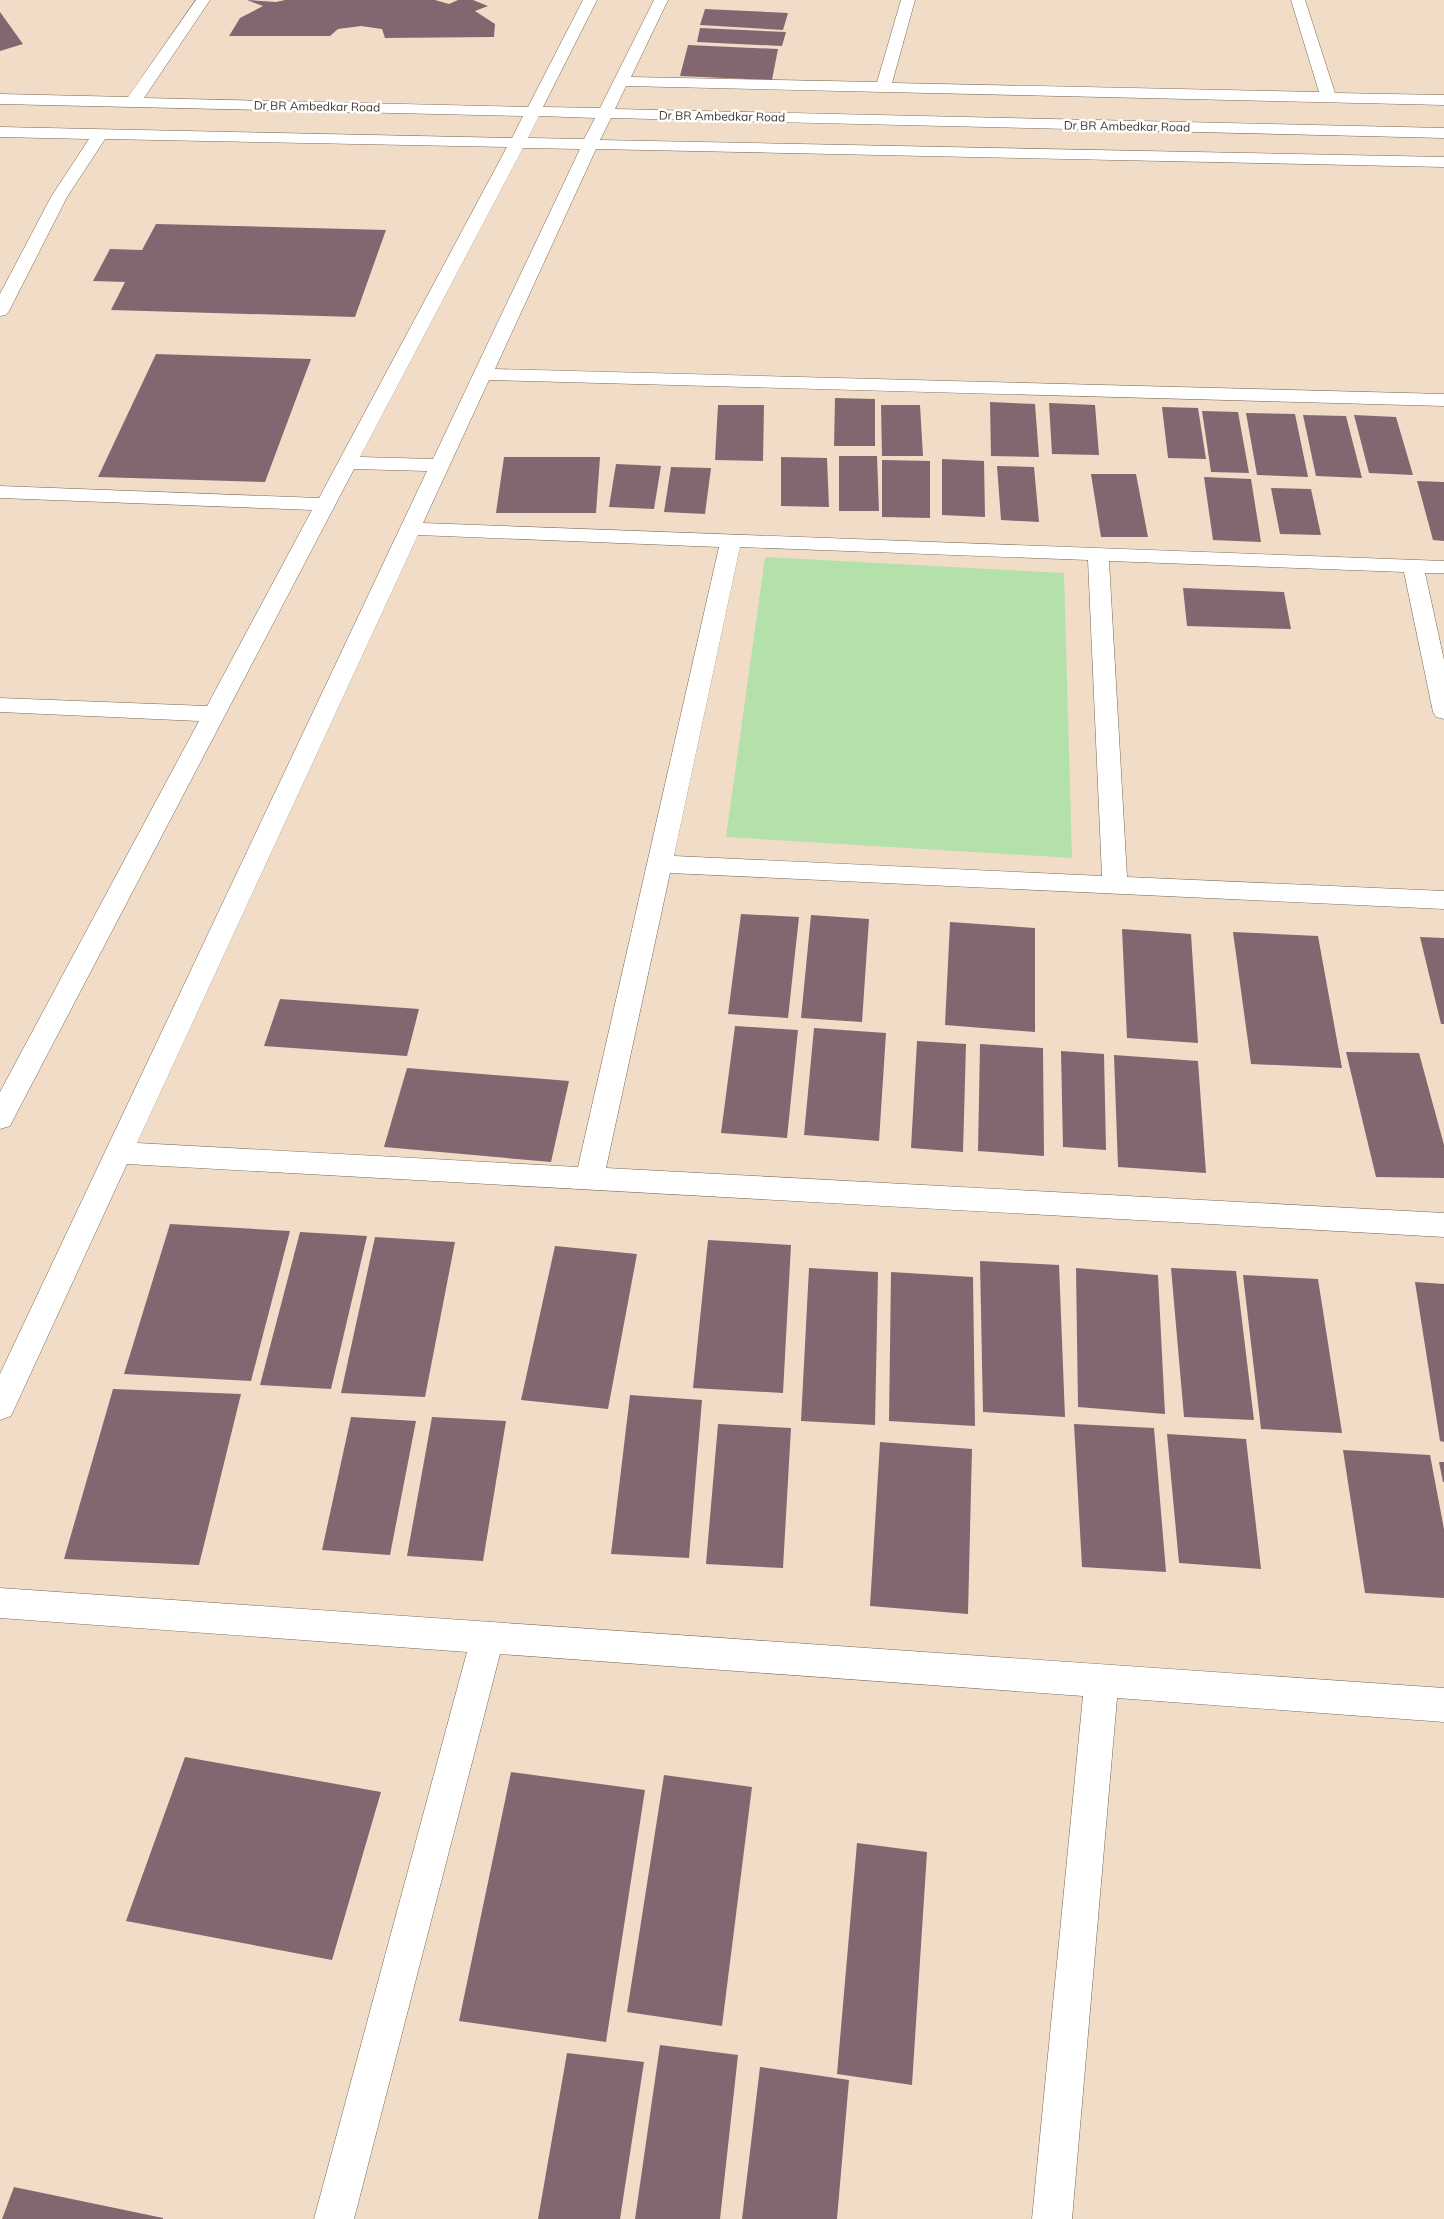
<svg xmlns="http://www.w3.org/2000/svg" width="1444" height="2219" viewBox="0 0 1444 2219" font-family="Mulish,sans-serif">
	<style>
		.green { fill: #b4e1a9 }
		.building { fill: #826771 }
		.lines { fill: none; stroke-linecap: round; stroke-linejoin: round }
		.minor-casing { stroke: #786753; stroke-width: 1 }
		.minor { fill: #fff; fill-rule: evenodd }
		.labels { text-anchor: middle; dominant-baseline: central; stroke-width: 5; stroke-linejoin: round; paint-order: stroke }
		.far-street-label { font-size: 12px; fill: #423a31; stroke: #fff }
	</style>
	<rect width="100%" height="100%" fill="#f1ddc7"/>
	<!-- green -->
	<path class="green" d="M765,557l299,16 8,285 -346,-21z"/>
	<!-- building -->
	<path class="building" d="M247,0l29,2 9,-2h150l14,4 9,-4h15l15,6 -13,5 20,13 -1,13 -109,1 -3,-9 -21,-3 -23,3 -8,7h-101l11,-18 23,-12z
		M705,9l83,4 -5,17 -83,-5z
		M0,12l23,32 -23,7z
		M700,28l86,4 -4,14 -85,-4z
		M688,45l90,4 -6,31 -92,-4z
		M156,224l230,6 -31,87 -244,-7 14,-28 -32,-1 17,-32 32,1z
		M156,354l155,5 -46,123 -167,-5z
		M835,398l40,1v47h-41z
		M990,402l45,2 4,53 -48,-1z
		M1049,403l46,2 4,50 -47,-1z
		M718,405h46l-1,56 -48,-1z
		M881,405h39l3,51h-41z
		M1162,407l36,1 8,51 -38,-1z
		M1202,411l36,1 11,61 -38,-1z
		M1246,413l49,1 13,63 -51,-2z
		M1303,415l43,1 16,62 -46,-2z
		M1354,415l42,2 17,58 -44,-2z
		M839,456h38l2,55h-40z
		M504,457h96l-4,56h-100z
		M781,457l46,1 2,49 -48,-1z
		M942,459l42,2 1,56 -43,-2z
		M882,460l48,1v57l-48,-1z
		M616,464l45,2 -7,43 -45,-2z
		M997,466l37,1 5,55 -38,-2z
		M671,467l40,1 -6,46 -41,-2z
		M1091,474h45l12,63h-47z
		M1204,477l47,2 10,63 -48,-2z
		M1417,481l27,1v59l-11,-1z
		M1271,488l40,1 10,46 -41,-1z
		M1183,588l101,4 7,37 -104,-3z
		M741,914l58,3 -11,101 -60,-4z
		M811,915l58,4 -7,103 -61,-4z
		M950,922l85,6v104l-90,-7z
		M1122,929l69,5 7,109 -71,-5z
		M1233,932l85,4 24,132 -91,-4z
		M1420,937l24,1v86h-3z
		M280,999l139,10 -12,47 -143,-10z
		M735,1026l63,4 -11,108 -66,-5z
		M814,1028l72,5 -7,108 -75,-6z
		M917,1041l49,3 -3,108 -52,-4z
		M980,1044l63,4 1,108 -66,-5z
		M1061,1051l43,3 2,96 -43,-3z
		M1346,1052l73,1 25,92v33l-68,-1z
		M1114,1055l84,6 8,112 -88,-6z
		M407,1068l162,13 -18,81 -167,-15z
		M170,1224l120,7 -39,150 -127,-7z
		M300,1232l67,4 -36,153 -71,-4z
		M375,1237l80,5 -30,155 -84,-4z
		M708,1240l83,5 -8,148 -90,-5z
		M555,1246l82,8 -29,155 -87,-9z
		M980,1261l79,4 6,152 -82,-5z
		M809,1268l69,4 -3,153 -74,-4z
		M1076,1268l82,7 7,139 -87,-7z
		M1171,1268l65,3 18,149 -70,-3z
		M891,1272l82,5 2,149 -86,-5z
		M1243,1275l75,4 24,154 -81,-4z
		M1415,1282l29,2v158l-4,-1z
		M113,1389l128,5 -42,171 -135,-6z
		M630,1395l72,5 -13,158 -78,-4z
		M351,1417l65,4 -26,134 -68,-5z
		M432,1417l74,4 -23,140 -76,-5z
		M718,1424l73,4 -8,140 -77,-4z
		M1074,1424l80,4 12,144 -84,-5z
		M1167,1434l79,5 15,130 -82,-6z
		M880,1442l92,7 -4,165 -98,-8z
		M1343,1450l87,5 14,74v69l-79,-5z
		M1439,1462h5v20h-1z
		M185,1757l196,35 -49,168 -206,-39z
		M511,1772l134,18 -39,252 -147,-21z
		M664,1775l88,12 -30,239 -95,-14z
		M857,1843l70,9 -15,233 -75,-11z
		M660,2045l78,10 -18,164h-85z
		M567,2053l77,9 -24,157h-82z
		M760,2067l89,13 -12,139h-95z
		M14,2187l149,31v1h-161z"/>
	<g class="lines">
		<defs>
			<path id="minor" d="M196,0h14l-66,98 384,9 55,-107h14l-54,107 57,1 54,-108h14l-37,77 246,5 24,-82h14l-23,83 427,9 -28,-92h14l30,93 109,2v10l-818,-19 -11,23 829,19v10l-833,-20 -11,22 844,17v10l-848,-18 -101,220 949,25v12l-955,-26 -66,143 1021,38v12h-19l19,87v59l-8,-2 -3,-5 -29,-140 -295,-11 18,316 317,14v18l-774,-36 -64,295 838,45v24l-1317,-73 -116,252 -11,4v-46l427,-903 -73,-2 -340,649 -4,8 -10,3v-37l199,-371 -199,-9v-14l207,8 105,-196 -312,-12v-12l319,12 188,-351 -402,-8 -38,58 -58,114 -3,4 -6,1v-22l51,-97 38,-58 -89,-2v-10l512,11 11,-22 -523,-12v-10l128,3zM539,116l56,2 -11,21 -56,-1zM523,148l57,1 -147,310 -73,-2zM418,535l301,12 -141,620 -441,-24zM740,547l348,13 14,316 -428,-20z
				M0,1588l1444,100v34l-327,-24 -45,521h-40l51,-523 -583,-42 -146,565h-40l153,-567 -467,-34z"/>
		</defs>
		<!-- minor casing -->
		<use href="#minor" class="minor-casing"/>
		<!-- minor -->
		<use href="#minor" class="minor"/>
	</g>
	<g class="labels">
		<!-- far-street labels -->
		<g class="far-street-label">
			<text transform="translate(317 106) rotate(1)">Dr BR Ambedkar Road</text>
			<text transform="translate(722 116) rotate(1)">Dr BR Ambedkar Road</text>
			<text transform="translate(1127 126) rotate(1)">Dr BR Ambedkar Road</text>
		</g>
	</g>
</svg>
